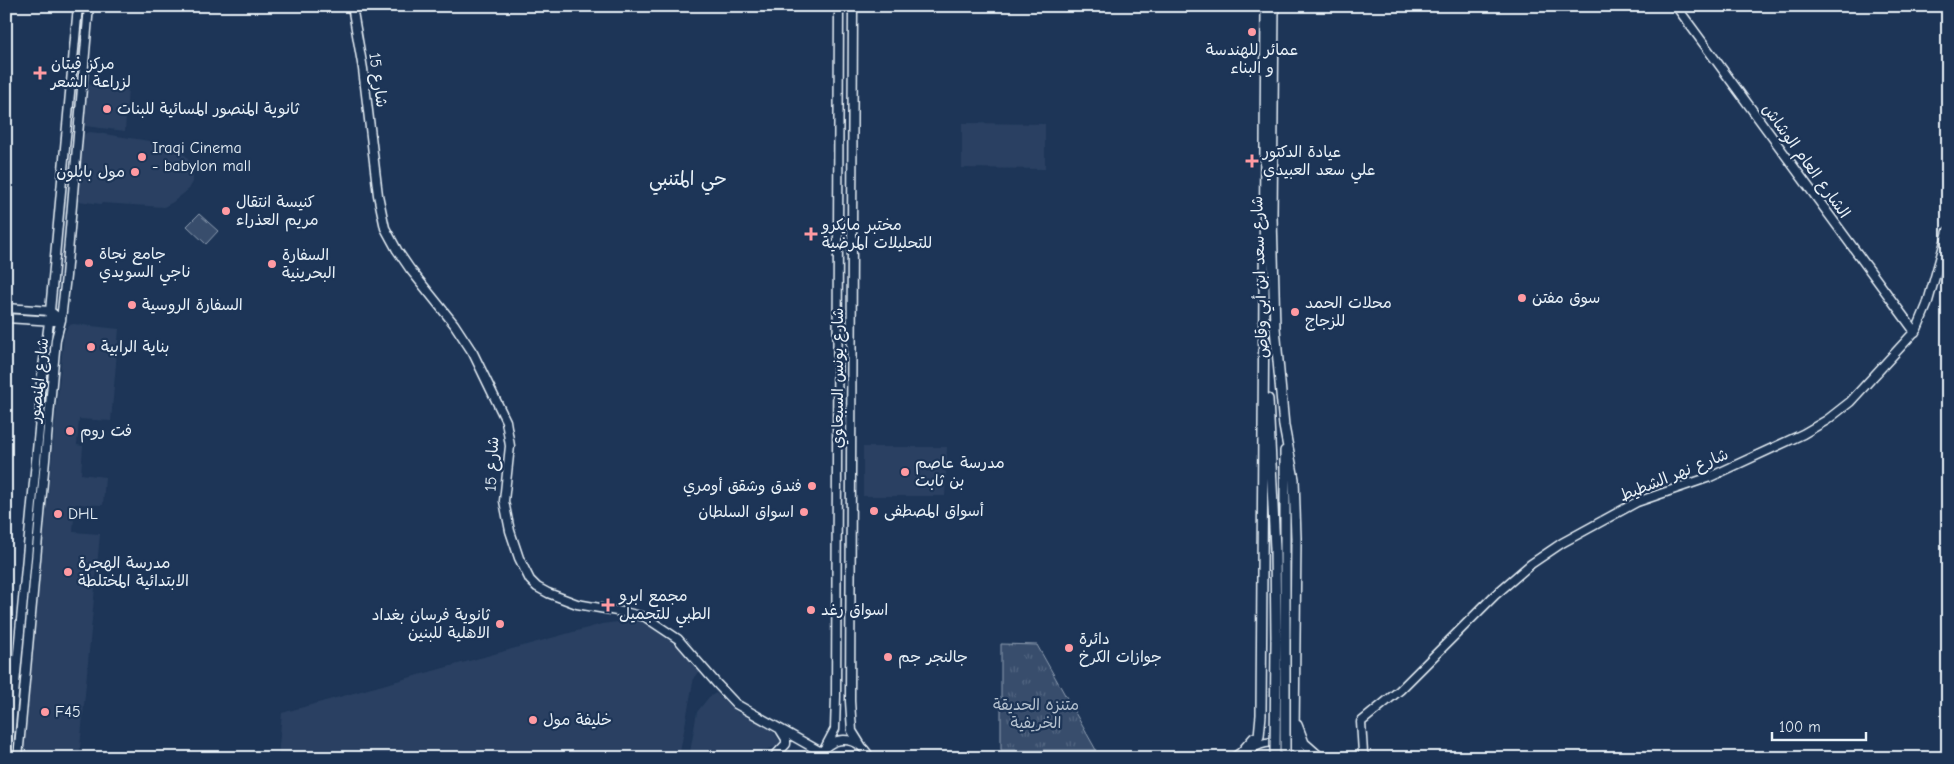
<svg xmlns="http://www.w3.org/2000/svg" width="1954" height="764" viewBox="0 0 1954 764" font-family="'Comic Neue','Playpen Sans Arabic',sans-serif">
	<style>
		.built { fill: #2a4162 }
		.green { fill: #374d6c; stroke: #909fb2 }
		.park { fill: url(#park-tufts); stroke: #909fb2 }
		.lines { fill: none; stroke-linecap: round; stroke-linejoin: round }
		.secondary-casing { stroke: #e8f1f8; stroke-width: 11 }
		.primary-casing { stroke: #e8f1f8; stroke-width: 12 }
		.secondary { stroke: #1d3557; stroke-width: 8 }
		.primary { stroke: #1d3557; stroke-width: 9 }
		.primary-bridge-casing { stroke: #e8f1f8; stroke-width: 12; stroke-linecap: butt }
		.primary-bridge { stroke: #1d3557; stroke-width: 9 }
		.poi-dot { fill: #ff9aa2; stroke: #1d3557; stroke-width: 2 }
		.labels { text-anchor: middle; dominant-baseline: central; stroke-width: 4.5; stroke-linejoin: round; paint-order: stroke }
		.poi-label { font-size: 16px; fill: #e8f1f8; stroke: #1d3557; text-anchor: start }
		.street-label { font-size: 16px; fill: #e8f1f8; stroke: #1d3557 }
		.park-label { font-size: 16px; fill: #b3c0ce; stroke: #1d3557 }
		.quarter-label { font-size: 19px; fill: #e8f1f8; stroke: #1d3557 }
	</style>
	<defs>
		<pattern id="park-tufts" width="24" height="20" patternUnits="userSpaceOnUse" patternTransform="scale(1.25)"><rect width="24" height="20" fill="#374d6c"/><path d="M3 7l-1-3M5 7V3M7 7l1-3M15 17l-1-3M17 17v-4M19 17l1-3" fill="none" stroke="#546782"/></pattern>
	</defs>
	<rect width="100%" height="100%" fill="#1d3557"/>
	<filter id="ink" filterUnits="userSpaceOnUse"><feTurbulence type="fractalNoise" baseFrequency=".02" numOctaves="2"/><feDisplacementMap in="SourceGraphic" scale="10" xChannelSelector="R" yChannelSelector="G"/><feConvolveMatrix kernelMatrix="1 2 1 2 8 2 1 2 1" color-interpolation-filters="sRGB"/></filter>
	<g filter="url(#ink)">
		<!-- built -->
		<path class="built" d="M86,84l42,4 -3,43 -40,-5 -2,-4z
			M962,123l83,1v45l-83,-1z
			M91,132l78,12 17,12 4,7 3,5v14l-4,7 -16,13 -9,5 -62,-4 -1,1 -23,-3 -1,-3 4,-59 5,-6z
			M74,324l45,5 -8,92 -32,-2 -2,26 6,1 -2,28 24,3 -2,28 -28,-1 -2,28 27,2 -21,224h-57l42,-424 5,-9z
			M863,447h84l-2,49h-82z
			M633,620l10,2 12,8 20,14 27,25 -8,8 -14,75 2,6h-404l4,-45 320,-89z
			M716,693l23,21 2,-3 29,16 11,16 -3,3 -41,12h-48l8,-46 12,-15z"/>
		<!-- green -->
		<path class="green" d="M199,214l19,17 -12,13 -19,-18z"/>
		<!-- park -->
		<path class="park" d="M1001,644l36,1 59,105h-95z"/>
		<g class="lines">
			<defs>
				<path id="secondary" d="M352,6l11,63 15,126 7,33 12,22 13,19 44,55 19,29 33,68 4,25 -6,55 6,30 9,27 11,22 7,7 11,6 29,11 51,9 17,4 33,22 40,46 18,19 85,48
					M853,6l-3,695 2,30 10,16
					M1676,6l239,326
					M6,308l44,3 11,9
					M6,318l48,3
					M826,746l9,-17 1,-33 3,-690
					M8,758l32,-339v-29l9,-68 29,-316
					M18,758l38,-419 5,-19 5,-44 23,-270
					M773,758l13,-14v-5l-5,-8
					M817,758c13,-23 40,-25 53,0
					M1244,758c13,-22 49,-20 62,0
					M1366,758l-3,-5 -2,-31 39,-32 95,-95 36,-31 31,-21 75,-41 73,-25 93,-43 24,-14 23,-18 67,-73 10,-24 21,-74"/>
				<path id="primary" d="M1274,6l-2,211 3,111 9,98 10,53 2,59 -2,197 3,13
					M1268,399l7,150 1,91
					M1285,451v188
					M1297,725l7,18 17,15
					M1253,747l6,-11 2,-21 5,-709
					M1234,758l7,-5 13,-15"/>
			</defs>
			<!-- secondary casing -->
			<use href="#secondary" class="secondary-casing"/>
			<!-- primary casing -->
			<use href="#primary" class="primary-casing"/>
			<!-- secondary -->
			<use href="#secondary" class="secondary"/>
			<!-- primary -->
			<use href="#primary" class="primary"/>
			<defs>
				<path id="primary-bridge" d="M1275,758l1,-118
					M1285,758v-119"/>
			</defs>
			<!-- primary-bridge casing -->
			<use href="#primary-bridge" class="primary-bridge-casing"/>
			<!-- primary-bridge -->
			<use href="#primary-bridge" class="primary-bridge"/>
		</g>
	</g>
	<!-- markers -->
	<g class="poi-dot">
		<circle cx="1252" cy="32" r="5"/>
		<path d="M37.5 65.5h5v5h5v5h-5v5h-5v-5h-5v-5h5z"/>
		<circle cx="107" cy="109" r="5"/>
		<circle cx="142" cy="157" r="5"/>
		<path d="M1249.5 153.5h5v5h5v5h-5v5h-5v-5h-5v-5h5z"/>
		<circle cx="135" cy="172" r="5"/>
		<circle cx="226" cy="211" r="5"/>
		<path d="M808.5 226.5h5v5h5v5h-5v5h-5v-5h-5v-5h5z"/>
		<circle cx="89" cy="263" r="5"/>
		<circle cx="272" cy="264" r="5"/>
		<circle cx="1522" cy="298" r="5"/>
		<circle cx="132" cy="305" r="5"/>
		<circle cx="1295" cy="312" r="5"/>
		<circle cx="91" cy="347" r="5"/>
		<circle cx="70" cy="431" r="5"/>
		<circle cx="905" cy="472" r="5"/>
		<circle cx="812" cy="486" r="5"/>
		<circle cx="874" cy="511" r="5"/>
		<circle cx="804" cy="512" r="5"/>
		<circle cx="58" cy="514" r="5"/>
		<circle cx="68" cy="572" r="5"/>
		<path d="M605.5 597.5h5v5h5v5h-5v5h-5v-5h-5v-5h5z"/>
		<circle cx="811" cy="610" r="5"/>
		<circle cx="500" cy="624" r="5"/>
		<circle cx="1069" cy="648" r="5"/>
		<circle cx="888" cy="657" r="5"/>
		<circle cx="45" cy="712" r="5"/>
		<circle cx="533" cy="720" r="5"/>
	</g>
	<g class="labels">
		<!-- poi labels -->
		<g class="poi-label">
			<text x="1252" y="50" text-anchor="middle">عمائر للهندسة<tspan x="1252" dy="18">و البناء</tspan></text>
			<text x="51" y="64">مركز فيتان<tspan x="51" dy="18">لزراعة الشعر</tspan></text>
			<text x="117" y="109">ثانوية المنصور المسائية للبنات</text>
			<text x="152" y="148">Iraqi Cinema<tspan x="152" dy="18">- babylon mall</tspan></text>
			<text x="1263" y="152">عيادة الدكتور<tspan x="1263" dy="18">علي سعد العبيدي</tspan></text>
			<text x="125" y="172" text-anchor="end">مول بابلون</text>
			<text x="236" y="202">كنيسة انتقال<tspan x="236" dy="18">مريم العذراء</tspan></text>
			<text x="822" y="225">مختبر مايكرو<tspan x="822" dy="18">للتحليلات المرضية</tspan></text>
			<text x="99" y="254">جامع نجاة<tspan x="99" dy="18">ناجي السويدي</tspan></text>
			<text x="282" y="255">السفارة<tspan x="282" dy="18">البحرينية</tspan></text>
			<text x="1532" y="298">سوق مفتن</text>
			<text x="1305" y="303">محلات الحمد<tspan x="1305" dy="18">للزجاج</tspan></text>
			<text x="142" y="305">السفارة الروسية</text>
			<text x="101" y="347">بناية الرابية</text>
			<text x="80" y="431">فت روم</text>
			<text x="915" y="463">مدرسة عاصم<tspan x="915" dy="18">بن ثابت</tspan></text>
			<text x="802" y="486" text-anchor="end">فندق وشقق أومري</text>
			<text x="884" y="511">أسواق المصطفى</text>
			<text x="794" y="512" text-anchor="end">اسواق السلطان</text>
			<text x="68" y="514">DHL</text>
			<text x="78" y="563">مدرسة الهجرة<tspan x="78" dy="18">الابتدائية المختلطة</tspan></text>
			<text x="619" y="596">مجمع ابرو<tspan x="619" dy="18">الطبي للتجميل</tspan></text>
			<text x="821" y="610">اسواق رغد</text>
			<text x="490" y="615" text-anchor="end">ثانوية فرسان بغداد<tspan x="490" dy="18">الاهلية للبنين</tspan></text>
			<text x="1079" y="639">دائرة<tspan x="1079" dy="18">جوازات الكرخ</tspan></text>
			<text x="898" y="657">جالنجر جم</text>
			<text x="55" y="712">F45</text>
			<text x="543" y="720">خليفة مول</text>
		</g>
		<!-- street labels -->
		<g class="street-label">
			<text transform="translate(378 80) rotate(82)">شارع 15</text>
			<text transform="translate(1806 161) rotate(54)">الشارع العام الوشاش</text>
			<text transform="translate(1260 277) rotate(-92)">شارع سعد ابن أبي وقاص</text>
			<text transform="translate(838 378) rotate(-90)">شارع يونس السبعاوي</text>
			<text transform="translate(39 380) rotate(-84)">شارع المنصور</text>
			<text transform="translate(492 464) rotate(-87)">شارع 15</text>
			<text transform="translate(1674 475) rotate(-22)">شارع نهر الشطيط</text>
		</g>
		<!-- park labels -->
		<g class="park-label">
			<text x="1036" y="705">متنزه الحديقة<tspan x="1036" dy="18">الخريفية</tspan></text>
		</g>
		<!-- quarter labels -->
		<g class="quarter-label">
			<text x="688" y="179">حي المتنبي</text>
		</g>
	</g>
	<!-- margin -->
	<rect width="1954" height="764" fill="none" stroke="#1d3557" stroke-width="25"/>
	<rect x="12" y="12" width="1929" height="739" fill="none" stroke="#e8f1f8" stroke-width="2" filter="url(#ink)"/>
	<!-- scale -->
	<path d="M1772 732v8h94v-8" fill="none" stroke="#e8f1f8" stroke-width="2.5"/>
	<text x="1779" y="732" font-size="15" fill="#e8f1f8" stroke="#1d3557" stroke-width="4" paint-order="stroke">100 m</text>
</svg>
